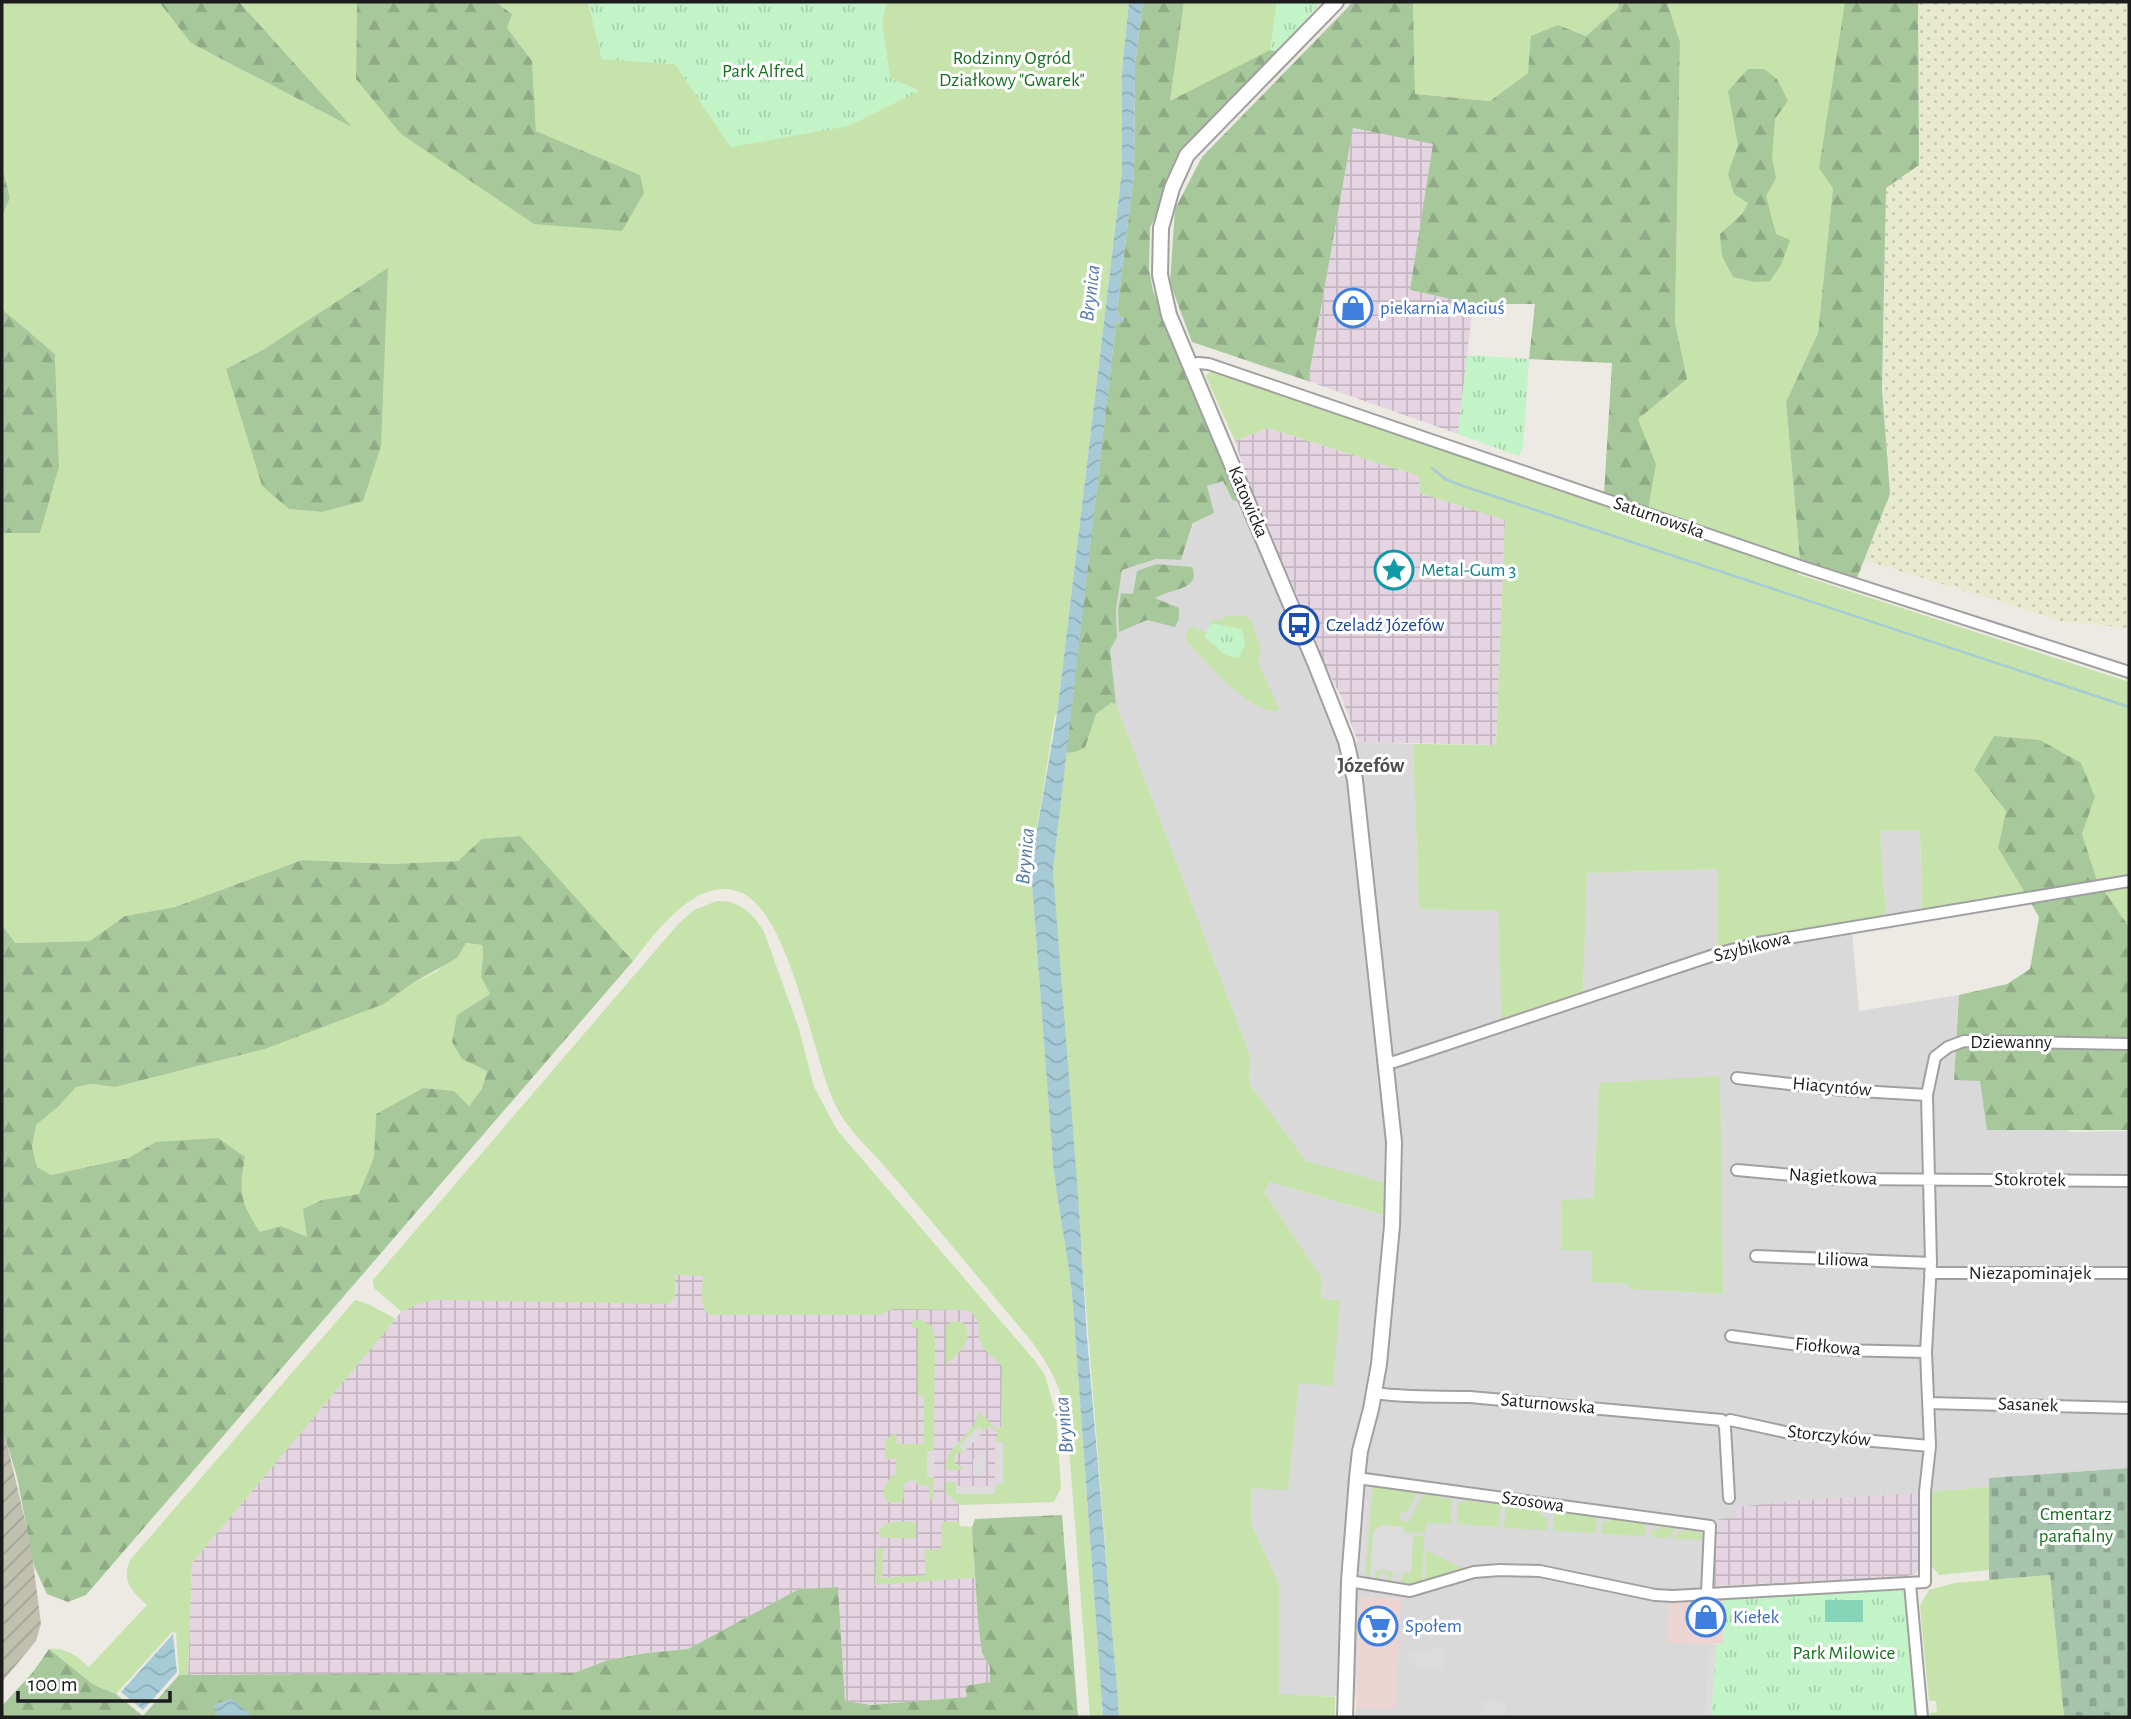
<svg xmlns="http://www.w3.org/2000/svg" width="2131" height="1719" viewBox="0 0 2131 1719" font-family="'Alegreya Sans',sans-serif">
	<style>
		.residential { fill: #dad9d9; fill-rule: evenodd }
		.commercial { fill: #ecd4d3 }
		.industrial { fill: url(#industrial-grid) }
		.construction { fill: url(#construction-furrows) }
		.farmland { fill: url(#farmland-dots) }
		.grass { fill: #c6e3ac; fill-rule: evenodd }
		.forest { fill: url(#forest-firs); fill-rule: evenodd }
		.cemetery { fill: url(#cemetery-stones) }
		.park { fill: url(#park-tufts) }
		.pitch { fill: #87d5b8 }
		.parking { fill: #dcdcdc }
		.water { fill: url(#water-waves) }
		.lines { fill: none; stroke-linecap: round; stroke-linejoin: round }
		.stream { stroke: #a6cbd7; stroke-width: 2.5 }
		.minor-casing { stroke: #a0a0a0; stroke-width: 14 }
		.tertiary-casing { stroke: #a0a0a0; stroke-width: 18 }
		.minor { stroke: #fff; stroke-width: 10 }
		.tertiary { stroke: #fff; stroke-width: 14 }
		.labels { text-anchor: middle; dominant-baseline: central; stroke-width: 6; stroke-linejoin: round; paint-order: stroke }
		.park-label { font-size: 19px; fill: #15701e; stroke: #fff }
		.shop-label { font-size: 19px; fill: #366cbe; stroke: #fff; text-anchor: start }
		.street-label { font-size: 19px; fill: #1c1c1c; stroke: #fff }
		.culture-label { font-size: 19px; fill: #0d838f; stroke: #fff; text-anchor: start }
		.transit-label { font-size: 19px; fill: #164399; stroke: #fff; text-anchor: start }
		.water-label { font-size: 21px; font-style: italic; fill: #5279a3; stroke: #fff }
		.neighbourhood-label { font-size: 21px; font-weight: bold; fill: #4f4f4f; stroke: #fff }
	</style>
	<defs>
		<pattern id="industrial-grid" width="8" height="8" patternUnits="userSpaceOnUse" patternTransform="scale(1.75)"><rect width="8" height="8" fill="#e5d5e2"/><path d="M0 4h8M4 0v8" fill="none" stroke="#c4b6c1"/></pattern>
		<pattern id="construction-furrows" width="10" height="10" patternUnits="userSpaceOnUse" patternTransform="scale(1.75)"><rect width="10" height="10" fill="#c0c0af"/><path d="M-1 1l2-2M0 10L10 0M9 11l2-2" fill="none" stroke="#a4a496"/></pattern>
		<pattern id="farmland-dots" width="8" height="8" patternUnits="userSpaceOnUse" patternTransform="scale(1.75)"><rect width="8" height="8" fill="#e8eacf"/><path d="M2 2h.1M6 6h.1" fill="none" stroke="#c6c8b1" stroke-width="1.8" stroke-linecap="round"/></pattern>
		<pattern id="forest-firs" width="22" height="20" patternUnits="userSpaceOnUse" patternTransform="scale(1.75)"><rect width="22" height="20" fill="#a7c89b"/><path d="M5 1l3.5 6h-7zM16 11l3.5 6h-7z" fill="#8fab85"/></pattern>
		<pattern id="cemetery-stones" width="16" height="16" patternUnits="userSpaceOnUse" patternTransform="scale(1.75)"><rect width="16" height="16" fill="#a6c3ab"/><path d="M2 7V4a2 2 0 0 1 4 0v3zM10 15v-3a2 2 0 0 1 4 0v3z" fill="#8ea793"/></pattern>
		<pattern id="park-tufts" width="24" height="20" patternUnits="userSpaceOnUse" patternTransform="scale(1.75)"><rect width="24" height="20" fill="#c2f4c7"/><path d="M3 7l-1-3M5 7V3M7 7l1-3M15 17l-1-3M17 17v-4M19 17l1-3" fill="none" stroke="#a6d1aa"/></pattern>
		<pattern id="water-waves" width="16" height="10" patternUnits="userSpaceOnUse" patternTransform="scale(1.75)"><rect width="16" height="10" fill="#a6cbd7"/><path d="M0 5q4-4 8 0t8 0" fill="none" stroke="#8eaeb8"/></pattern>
	</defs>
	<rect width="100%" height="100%" fill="#ede9e3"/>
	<!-- residential -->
	<path class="residential" d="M1223,481l10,20 7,-1 8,12 91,233 19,-3 55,2 6,165 80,2 84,82 4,-120 131,-4v78l3,12 27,-8 104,-19 7,79 100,-16 -5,85h26l90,52 59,-1v337l-139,10 -1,9 -67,6 -202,26 -7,67 96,-4 1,9 -143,50 49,4v7l-6,-1 -5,66h-350l1,-9 39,1 5,-110 -40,-1 -4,99 -77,-2v-111l-28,-61v-36l37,2 11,-106 41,-82 -19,-3 1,-20 -58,-86 6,-10 116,34 -80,-55 -57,-78 1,-28 -136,-356 -4,-49 7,-13 -1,-27 6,-40 34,-11 25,1 26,-74zM1599,1083l124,211 -92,-5 -2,-5 -37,-2v-31l-30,-51 32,-2z
		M1920,830l2,80 -36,6 -6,-85z"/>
	<!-- commercial -->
	<path class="commercial" d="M1360,1597l41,2 -6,110 -39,-1z
		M1724,1597l-1,46 -19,2 -37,-3 2,-42z"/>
	<!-- industrial -->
	<path class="industrial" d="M1353,128l81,16 -24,146 63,14 -15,130 -150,-53z
		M1268,428l151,48 1,17 85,26 -9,226 -138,-3 -17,-46 -17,-32 -18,-48 -58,-134 -13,-41z
		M668,1271l302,29 43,49 -1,149 -53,1v27l13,1 6,95 4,31 8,14v15l-23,15 -96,8 -26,-4 -7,-114 -39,2 -111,60 -41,4 -39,7 -34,13 -386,2 4,-112 220,-264z
		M1922,1493l-1,73 -6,8 -12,3 -190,9v-58l6,-9 17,-2 1,-10 65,-7z"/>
	<!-- construction -->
	<path class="construction" d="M2,1422l29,124 10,78 -5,17 -34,41z"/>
	<!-- farmland -->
	<path class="farmland" d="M1918,2h211v626l-67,-7 -198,-61 26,-66 -8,-105 4,-202 33,-22z"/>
	<!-- grass -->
	<path class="grass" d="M2,2h157l32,41 159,82 -111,-123h118l-1,77 284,96 -104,-44 -4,-70 -25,-33 5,-14 -16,-12h92l14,57 73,5 56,83 187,-57 -28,-12 -8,-54 4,-22h243l-7,69v100l-65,543 -2,1 -21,132 -2,36 21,280c5,48 16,94 20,142l30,412h-13l-22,-282c-5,-43 -11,-58 -36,-93 -48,-57 -95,-115 -144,-172 -17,-20 -42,-41 -53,-66 -23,-48 -44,-188 -93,-211 -44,-20 -86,39 -109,68l-114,-125 -37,4 -24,21 -68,3 -88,-4 -127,47 -50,9 -34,25 -77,2 -12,-18v-392h38l19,-66 -4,-113 -53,-45v-93l8,-18 -8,-31zM266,348l56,164 -32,-3 -28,-23 -36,-117z
		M1184,2h93l-7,48 -100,52z
		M1415,2h204l-1,6 -32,28 -28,-11 -30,48 -38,28 -75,-7 -2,-90z
		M1667,2h178l-12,186 -15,145 -32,69 14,158 -3,14 332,108v245l-32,-47 -15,-46 13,-37 -121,-27 32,41 -8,37 27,46 -103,16 -2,-80 -40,1 6,85 -141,24 -27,7v-78l-131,4 -4,120 -82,26 -2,-108 -80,-2 -6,-165 83,1 9,-225 -85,-27 -1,-17 -151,-48 -33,13 -29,-64 2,-4 4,-1 392,122 52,-30 -18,-45 49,-40 -12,-56 5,-281z
		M1225,616h20l6,5 10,28 -3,13 21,47 -1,2c-29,3 -71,-49 -90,-68l-3,-7 6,-10 15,7 -1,4 37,-7 -32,-7 2,-3h9z
		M1111,703l5,1 134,351 -1,28 57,78 79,22 2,33 -117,-34 -6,10 58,86 -1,20 19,3 -7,85 -34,-3 -11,107 -37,-2v35l28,61v110l56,3v20h-216l-64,-798 -2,-48 13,-118 9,-1 10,-4 11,-34z
		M717,901c22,-1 37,13 47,31l35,97 15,58 23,43 198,231 10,14 11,40 5,73 -7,14 -95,3 -13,-12v-9l3,-3 7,2v10h39v-8l7,-1 1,-42h-9l4,-8 -8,-8 -5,5 -6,-4 -20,19 5,6 -9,2v11l8,1 -1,3 -12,2 -4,-3c-1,-24 29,-32 33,-57l18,19 4,-4 1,-60c-6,-6 -16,-13 -20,-21 -9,-14 5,-25 -16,-35l-73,-1 -14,6h-169c-12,-7 -8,-26 -7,-39l-28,-1v21l-6,8 -236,-4 -15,4 -16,8 -28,-24 -1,-8 306,-357 15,-13z
		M466,943l16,2 1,9 -2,23 9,17 -33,21 5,44 25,12 -5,18 -13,17 -46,-18 -47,26 -2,43 -15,37 -37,6 -15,37 -47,-5c-19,-28 -21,-41 -15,-75l-88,-15 -29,16 -78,17 -13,-8 -5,-20 4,-22 23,-19 17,-19 16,-3 23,3 150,-38 119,-45 27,-20 25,-12z
		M1720,1076l3,218 -93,-5 -1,-5 -37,-2v-31l-30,-1 -1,-50 33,-2 5,-115z
		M355,1300l13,4 28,15 -204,244 -4,112h-9l-3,-42 -4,-1 -56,62 -22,-9 -45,-36c17,-2 28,7 40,18l58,-62c-15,-14 -26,-24 -17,-45z
		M920,1319l11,6 4,12 -1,114h-7v26h7v19l-2,5 -3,-3v-12l-12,-1 -1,-4h-8l-4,4 -1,15 -3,2 -11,1c-12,-14 -2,-16 2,-28h5v-17l-8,2 -3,-3v-16l6,-6 5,-1 1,10h27v-48h-6v-68h-7l1,-7z
		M952,1321l11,1c13,19 -5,31 -17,43v-39z
		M1373,1481l45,10 -11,22 -5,-1 -3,7 9,4 16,-31 11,1 -1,3 18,3 -1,25 -25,-1 -1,10 -19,-1 -4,-5 -19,-2 -8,4 -5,49 9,-8 14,2 -2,11 -8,1v-3h5l1,-7 -9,-2 -2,9 -13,-1z
		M1989,1487v83l-50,5 -11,-14v-69z
		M1465,1500l36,5 -2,22 -42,-3v-22l7,1z
		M1506,1505l35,4v8l7,1v12l-44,-2z
		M1554,1511l43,5 -1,17 -43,-2z
		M1611,1519l35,5v12l-44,-2 1,-13 7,1z
		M916,1522v16h-32l-6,-3c4,-17 24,-13 38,-13z
		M941,1522h18l1,4 12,1 3,51 -100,7 2,-38 6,1 -1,30 44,-3 -2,-25 17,-1z
		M1660,1526l16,3 -8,9 -16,-1v-8l7,1z
		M1683,1530l20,3 -1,7 -30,-1z
		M1413,1536h11l-2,50 -12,1 -10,-2 3,-12 8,-1z
		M1426,1550l42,21 -43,14z
		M2050,1575l14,142h-134v-4l7,-1 -1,-11h-7l-9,-95 9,-16 26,-7z"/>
	<!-- forest -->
	<path class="forest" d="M159,2h80l113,125 -161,-84z
		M357,2h139l16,12 -5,14 25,33 4,70 104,44 4,18 -22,38 -88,-7 -133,-90 -45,-55z
		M1143,2h41l-14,99 100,-51 8,1 -94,101 -34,76 -1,41 4,22 87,209 -7,1 -10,-20 -16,5 7,27 -21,10 -12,37 -25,-1 -34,11 -6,40 1,27 -7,13 6,54 -5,-1 -15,11 -11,34 -10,4 -9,1 50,-431 7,1 1,-5 -4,-1 -3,-6 17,-137 1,-108z
		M1353,2h62l-2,2 2,90 75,7 38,-28 3,-37 27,-11 28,11 32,-28 1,-6h48l13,40 -5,281 12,56 -49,40 18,45 -8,45 -44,-15 8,-131 -83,-4 6,-55h-62l-63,-14 23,-146 -80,-16 -45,253 -116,-39 -22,-59 5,-74 27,-52z
		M1845,2h73l1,163 -33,23 -4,201 8,105 -33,84 -57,-18 -14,-158 32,-69 15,-145 -14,-20z
		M1748,69h16l13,10 11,22 -13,18 -3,39 4,20 -10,18 10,38 14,6 -9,25 -11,16 -15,1 -22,-5 -11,-21 -2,-22 22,-20 6,-11 -14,-9 -6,-20 10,-29 -10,-54z
		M2,167l8,31 -8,18z
		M388,268l-7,178 -18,55 -41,11 -33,-3 -27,-23 -36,-117 40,-21z
		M2,309l53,45 4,113 -19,66h-38z
		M1157,564l35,3c10,23 -23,22 -37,31l24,10v11l-4,8 -28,-7 -28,12 -1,-22 3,-17 12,1 4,-23z
		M1994,736l46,4 41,23 14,34 -13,37 15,46 32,47v203h-142l-7,-49 -26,-1 5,-85 48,-11 23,-15 9,-52 -41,-69 8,-37 -32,-41z
		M520,836l113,125 -547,634 -18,7 -21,-8 -13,-28 -17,-89 -15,-50v-502l13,18 75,-2 35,-25 50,-9 127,-47 88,4 68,-3 24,-22zM466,943l16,2 1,9 -2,23 9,17 -33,21 -5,27 10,17 25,12 -5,18 -13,17 -15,-15 -31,-3 -47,26 -2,43 -15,37 -37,6 -19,9 4,28 -26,-11 -21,6c-20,-30 -21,-40 -15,-75l-27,-19 -62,4 -28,16 -77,17 -14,-8 -5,-20 4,-22 23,-19 17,-19 16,-3 23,3 150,-38 119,-45 27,-20 46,-26z
		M1062,1515l16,202h-1076v-11l31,-34 16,-23 45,36 22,9 27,22 36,-41 395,-2 34,-13 39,-7 41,-4 111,-60 39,-2 7,114 26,4 96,-8 -2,-11 25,-4v-15l-8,-14 -4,-31 -6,-95 3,-8z"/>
	<!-- cemetery -->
	<path class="cemetery" d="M2129,1468v249h-65l-14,-142 -61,5v-102z"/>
	<!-- park -->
	<path class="park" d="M588,2h298l-4,22 8,54 29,13 -70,35 -118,21 -56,-83 -73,-5z
		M1277,2h44l-43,49 -8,-1z
		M1467,355l62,4 -6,87 -4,10 -61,-22z
		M1210,623l32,6 3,15 -6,14 -14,-3 -20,-18z
		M1898,1585l7,8 11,124h-205l5,-72 7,-2 1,-46z"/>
	<!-- pitch -->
	<path class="pitch" d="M1825,1600h38v22h-38z"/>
	<!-- parking -->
	<path class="parking" d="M978,1427l6,4 -20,21 -5,-6z
		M995,1442h8v42h-8z
		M927,1451h7v26h-7z
		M986,1454v21h-13v-16h5l1,-4z
		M956,1486h39v8h-39z
		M1361,1497h7l-5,74 -7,-1z
		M1383,1525l19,2 4,8 7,1 -2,37 -32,-3 -4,4v4h-5l3,-46z
		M1440,1646h3l1,23 -29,1v-7l-7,-1v-11l18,2z
		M1710,1651l6,1 -5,65h-6z
		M1484,1700l23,2 -1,15h-24z"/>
	<!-- water -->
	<path class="water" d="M1129,2h14l-8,64 -1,108 -17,137 3,6 4,1 -1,5 -7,-1 -63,549 25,324 9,142 30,351 2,29h-16l-30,-412c-4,-48 -15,-94 -20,-142l-21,-280 2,-36 23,-133 65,-543v-100z
		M173,1634l4,38 -34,38 -22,-18z
		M232,1699l21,18h-38v-13z"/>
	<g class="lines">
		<!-- stream -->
		<path class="stream" d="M1432,468l13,11 18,7 666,221"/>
		<defs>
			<path id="minor" d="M1191,365l7,-2 11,1 597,204 323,104
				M1386,1061l8,1 326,-109 38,-10 371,-62
				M1737,1078l106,12 84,5
				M1737,1170l100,9 292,2
				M1756,1256l175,7
				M1930,1273h199
				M1731,1336l105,14 90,2
				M1374,1393c34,5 63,3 96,4l252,23 3,7 4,71
				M1928,1403l201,5
				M1730,1420l64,14 136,12
				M1357,1478l353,48 -3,68
				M1349,1581l61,10 64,-19 26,-2 40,1 115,24 18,1 252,-14v-90l5,-46 -4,-94 5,-89 -4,-168 8,-38 13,-10 16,-6 165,3
				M1910,1584l12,133"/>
			<path id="tertiary" d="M1336,2l-149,153 -15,33 -11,40 -1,47 9,40 147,350 30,76 9,39 39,362 -2,84 -13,138 -8,45 -11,42 -3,27 -8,103 -4,136"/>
		</defs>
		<!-- minor casing -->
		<use href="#minor" class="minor-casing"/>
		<!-- tertiary casing -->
		<use href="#tertiary" class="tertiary-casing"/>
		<!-- minor -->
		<use href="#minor" class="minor"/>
		<!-- tertiary -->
		<use href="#tertiary" class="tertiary"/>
	</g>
	<!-- icons -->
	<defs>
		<symbol id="shop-ring" viewBox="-11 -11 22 22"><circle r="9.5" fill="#fff" stroke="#3f7fe0" stroke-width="1.5"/><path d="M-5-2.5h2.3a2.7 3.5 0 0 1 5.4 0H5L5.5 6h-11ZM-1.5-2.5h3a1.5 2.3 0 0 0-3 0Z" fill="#3f7fe0"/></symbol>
		<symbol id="sight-ring" viewBox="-11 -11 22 22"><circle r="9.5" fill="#fff" stroke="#0f9aa8" stroke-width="1.5"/><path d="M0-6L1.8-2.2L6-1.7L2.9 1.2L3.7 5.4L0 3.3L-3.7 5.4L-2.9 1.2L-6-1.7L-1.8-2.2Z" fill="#0f9aa8"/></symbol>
		<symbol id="bus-ring" viewBox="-11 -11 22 22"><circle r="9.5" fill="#fff" stroke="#1a4fb4" stroke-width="1.5"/><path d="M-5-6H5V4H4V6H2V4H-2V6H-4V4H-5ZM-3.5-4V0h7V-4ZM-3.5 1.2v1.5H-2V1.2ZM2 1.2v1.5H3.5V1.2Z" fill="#1a4fb4"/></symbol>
		<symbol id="supermarket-ring" viewBox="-11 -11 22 22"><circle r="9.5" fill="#fff" stroke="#3f7fe0" stroke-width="1.5"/><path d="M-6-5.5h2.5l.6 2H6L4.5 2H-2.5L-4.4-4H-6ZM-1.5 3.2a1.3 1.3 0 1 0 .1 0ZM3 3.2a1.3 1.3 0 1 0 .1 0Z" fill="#3f7fe0"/></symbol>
	</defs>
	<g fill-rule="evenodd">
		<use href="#shop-ring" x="1331" y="286" width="44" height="44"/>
		<use href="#sight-ring" x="1372" y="548" width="44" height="44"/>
		<use href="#bus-ring" x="1277" y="603" width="44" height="44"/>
		<use href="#shop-ring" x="1684" y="1595" width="44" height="44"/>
		<use href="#supermarket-ring" x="1356" y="1604" width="44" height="44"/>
	</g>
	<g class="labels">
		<!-- park labels -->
		<g class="park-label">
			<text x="1012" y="58">Rodzinny Ogród<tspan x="1012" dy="22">Działkowy "Gwarek"</tspan></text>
			<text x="763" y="71">Park Alfred</text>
			<text x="2076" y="1514">Cmentarz<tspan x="2076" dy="22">parafialny</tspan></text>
			<text x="1844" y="1653">Park Milowice</text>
		</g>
		<!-- shop labels -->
		<g class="shop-label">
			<text x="1380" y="308">piekarnia Maciuś</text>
			<text x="1733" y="1617">Kiełek</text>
			<text x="1405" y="1626">Społem</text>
		</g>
		<!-- street labels -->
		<g class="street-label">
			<text transform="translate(1248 502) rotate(67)">Katowicka</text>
			<text transform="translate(1659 518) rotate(19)">Saturnowska</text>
			<text transform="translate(1752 947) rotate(-14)">Szybikowa</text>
			<text x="2011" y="1042">Dziewanny</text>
			<text transform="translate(1832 1087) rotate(5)">Hiacyntów</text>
			<text transform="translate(1833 1177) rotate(3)">Nagietkowa</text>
			<text transform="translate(2030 1180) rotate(1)">Stokrotek</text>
			<text transform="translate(1843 1260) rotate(2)">Liliowa</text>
			<text x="2030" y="1273">Niezapominajek</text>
			<text transform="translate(1828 1347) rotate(5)">Fiołkowa</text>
			<text transform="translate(1548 1404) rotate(5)">Saturnowska</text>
			<text transform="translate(2028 1405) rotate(2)">Sasanek</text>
			<text transform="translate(1829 1436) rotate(6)">Storczyków</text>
			<text transform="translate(1533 1502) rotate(8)">Szosowa</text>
		</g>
		<!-- culture labels -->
		<g class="culture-label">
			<text x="1421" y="570">Metal-Gum 3</text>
		</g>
		<!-- transit labels -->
		<g class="transit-label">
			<text x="1326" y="625">Czeladź Józefów</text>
		</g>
		<!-- water labels -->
		<g class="water-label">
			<text transform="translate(1090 293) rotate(-83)">Brynica</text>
			<text transform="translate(1025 856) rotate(-85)">Brynica</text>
			<text transform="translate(1064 1425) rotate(-95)">Brynica</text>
		</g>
		<!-- neighbourhood labels -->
		<g class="neighbourhood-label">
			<text x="1371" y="765">Józefów</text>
		</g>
	</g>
	<!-- border -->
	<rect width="2131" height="1719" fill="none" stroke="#1c1c1c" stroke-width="7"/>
	<!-- scale -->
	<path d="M18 1691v10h152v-10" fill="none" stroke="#1c1c1c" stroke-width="3.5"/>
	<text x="28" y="1691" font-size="21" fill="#1c1c1c" stroke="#ffffff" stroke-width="5" paint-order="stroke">100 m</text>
</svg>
